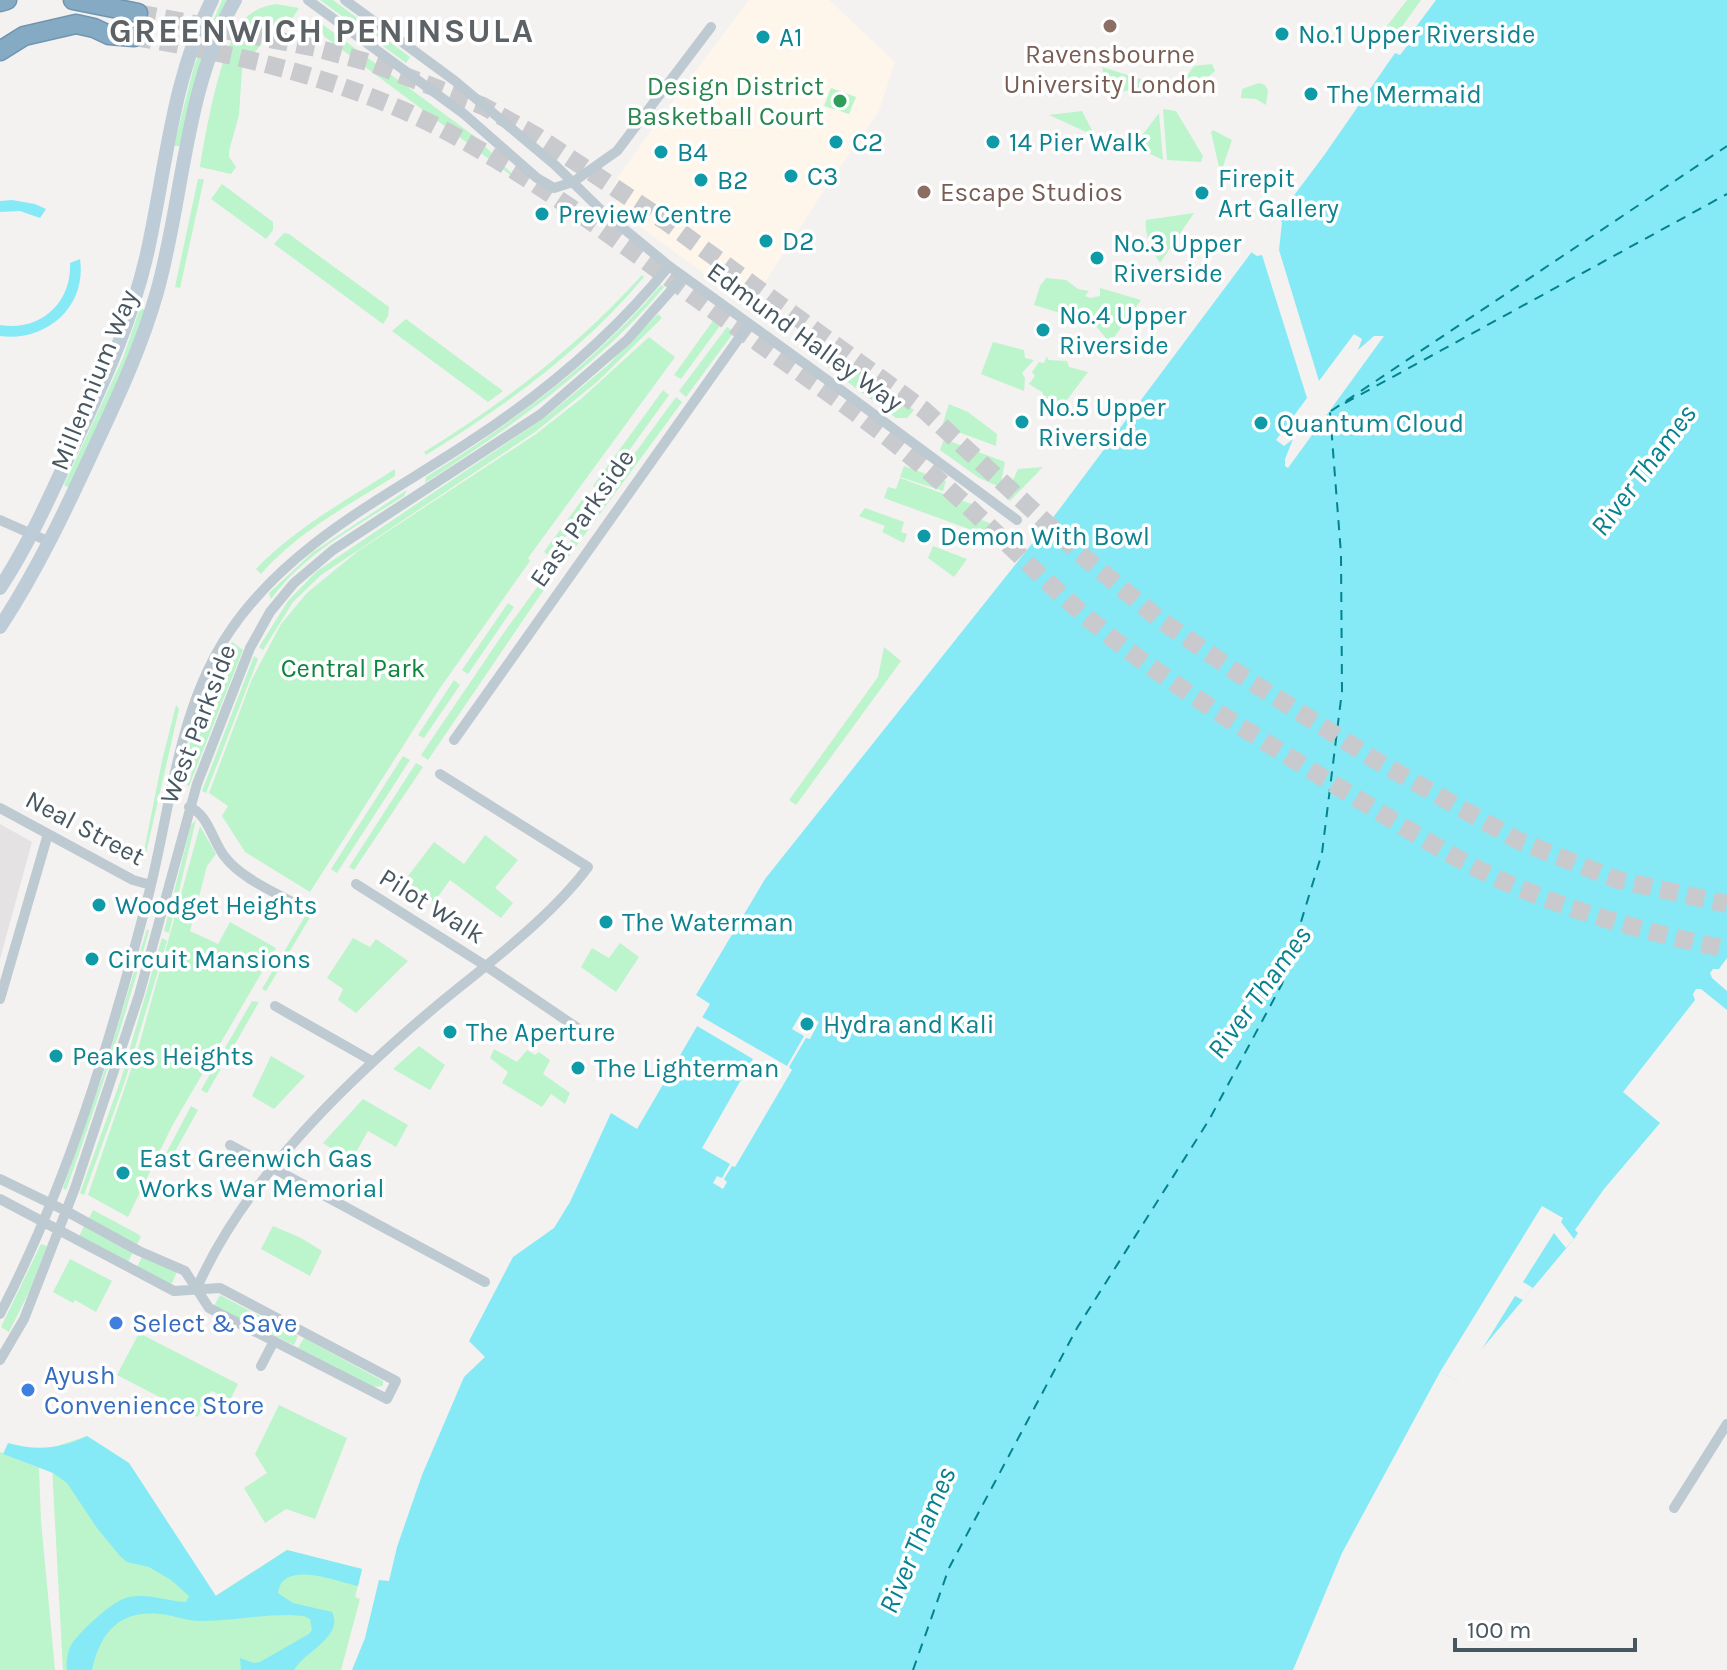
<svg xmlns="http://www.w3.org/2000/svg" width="1727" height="1670" viewBox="0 0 1727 1670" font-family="Karla,sans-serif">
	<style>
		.commercial { fill: #fef6eb }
		.education { fill: #e5e2e3 }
		.green { fill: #bcf4cc }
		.water { fill: #85eaf5 }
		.pier { fill: #f4f1f1 }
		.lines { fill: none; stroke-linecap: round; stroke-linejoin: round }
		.ferry { stroke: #048290; stroke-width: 2; stroke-dasharray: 10 8; stroke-linecap: butt }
		.highway-tunnel { stroke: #c9cacd; stroke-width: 18; stroke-dasharray: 18 9; stroke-linecap: butt }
		.highway-casing { stroke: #6f95b0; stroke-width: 21 }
		.street { stroke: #becad2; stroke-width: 10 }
		.secondary { stroke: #bdccd6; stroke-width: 14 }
		.highway { stroke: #84aac4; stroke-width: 18 }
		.education-dot { fill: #8d6e63; stroke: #fff; stroke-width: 3 }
		.culture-dot { fill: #0f9aa8; stroke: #fff; stroke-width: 3 }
		.leisure-dot { fill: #2e9e5b; stroke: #fff; stroke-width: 3 }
		.shop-dot { fill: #3f7fe0; stroke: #fff; stroke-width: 3 }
		.labels { text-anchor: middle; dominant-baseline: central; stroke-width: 7; stroke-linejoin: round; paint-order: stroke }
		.culture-label { font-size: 26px; fill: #0d838f; stroke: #fff; text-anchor: start }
		.education-label { font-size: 26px; fill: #785e54; stroke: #fff }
		.leisure-label { font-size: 26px; fill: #27864d; stroke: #fff; text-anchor: end }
		.street-label { font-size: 26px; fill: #475761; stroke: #fff }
		.park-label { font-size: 26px; fill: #0e863d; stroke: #fff }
		.shop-label { font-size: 26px; fill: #366cbe; stroke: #fff; text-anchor: start }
		.water-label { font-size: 28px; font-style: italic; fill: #048290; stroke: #fff }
		.district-label { font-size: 34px; font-weight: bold; letter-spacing: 2px; fill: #5d6267; stroke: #fff }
	</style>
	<rect width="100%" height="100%" fill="#f4f1f1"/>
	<!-- commercial -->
	<path class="commercial" d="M749,0h80l66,62 -16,49 -58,84 -72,112 -131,-97 -5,-21 5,-12 34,-48z"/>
	<!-- education -->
	<path class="education" d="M0,824l32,18 -32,117z"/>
	<!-- green -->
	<path class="green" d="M222,0h5l-28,68 -19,78h-6l20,-80z
		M320,0h13l77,57 -4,6z
		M1407,0h14l-20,28 -21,7z
		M276,4l23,4 -9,14 -4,-2 -10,5 -34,44 -3,46 -10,36v6l7,10 -5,7 -31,-7c6,-36 20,-119 43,-146 8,-10 20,-15 33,-17z
		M311,16l166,122 44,45 -196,-146z
		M1212,64l3,7 -25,22 -14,-2 18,-25z
		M1102,67l51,16 1,3 -46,8z
		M1259,83l6,2 3,5 -2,15 -10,-6 -15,-1 1,-9z
		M831,88l25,9 -7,17 -25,-8z
		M1163,109l13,2 27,45 -2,6 -34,-2z
		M1082,111l13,25 -46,-21z
		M1159,113l4,47 -29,-14z
		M1213,130l19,10 -10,29 -3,-2 -8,-35z
		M198,179h6l-24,109 -5,-1z
		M222,184l51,38v8l-7,9 -55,-40z
		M1194,213l-34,50c-8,-12 -16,-29 -14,-43z
		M284,233l5,1 100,73 -1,9 -5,8 -109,-80z
		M642,275l2,2c-61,73 -138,128 -218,178l-2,-3c80,-49 155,-107 218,-177z
		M1046,278l20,2 12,9 11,2 -4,5 5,2 10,-2v-8l41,12 -31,43 -26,-31 -1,8 -49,-15 6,-19z
		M661,285l3,2c-67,80 -152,139 -239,196l1,-6c86,-54 169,-114 235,-192z
		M140,308l6,2 -18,49 -59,129 -5,-3 59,-127z
		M658,314l4,4 -65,64 -62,50 -214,143 -28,27 -30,48 -4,-3 29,-46 29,-30 230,-155 61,-51z
		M715,318l7,5 -41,56 -7,-4z
		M406,319l97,72 -15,11 -96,-71z
		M727,327l7,5 -48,65 -7,-6z
		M649,337l26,20 -147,201 2,3 -90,127 -130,204 -65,-40 -23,-36 6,-10 -19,-13 43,-114 29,-55 26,-31 51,-42 178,-117 46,-36z
		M993,342l31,8 1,8 9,2 -12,13 3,5 -1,13 -43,-17z
		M824,344l90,66 -7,8h-11l-78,-58v-7z
		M1047,356l1,4 19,1 2,6 19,5 -34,45 -12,-25 -13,-8 6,-8 -3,-4 7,-10 5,1z
		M663,390l6,5 -69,96 -7,-5z
		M676,397l6,5 -146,199 -108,159 -7,-5 84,-124z
		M949,404l19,8 29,22 -1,12 -54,-20z
		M944,439l61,23 -5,25 -21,-9 -39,-28z
		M904,466l42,15 -3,10 -43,-14z
		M1043,467l-33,34 -5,-4 13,-28z
		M395,469v7c-46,29 -98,56 -134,98l-5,-5c39,-41 91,-69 139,-100z
		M900,478l77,28 -3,11 18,7 -4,12 -104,-38 4,-11 8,2z
		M407,490l-3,6c-47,30 -99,57 -133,103l-2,-6 44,-41z
		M584,497l7,5 -40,55 -7,-5z
		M865,508l39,14 -3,10 6,2 -3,9 -22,-11 3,-6 -26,-10z
		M933,546l34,13 -13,18 -26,-19z
		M508,603l6,4 -46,67 -6,-4z
		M232,642l11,8 -54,136 -2,-1 5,-13 -9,-2c11,-46 26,-87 49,-128z
		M884,647l17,14 -105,144 -7,-5 89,-123z
		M254,656l4,3 -52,134 -4,-2z
		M454,680l6,5 -36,53 -6,-3z
		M176,705l3,4 -35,153v-11l18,-90z
		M403,756l7,4 -73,113 -6,-4z
		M416,763l7,4 -69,103 -5,-3z
		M196,820l-27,113 -5,-2 27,-106z
		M200,826l16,28 -9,12 -17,65 28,13 12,-22 46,26 -104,178 -44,91 -40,-22 50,-146z
		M485,835l33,25 -23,28 18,15 -12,15 -51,-38 -16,22 -29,-22 29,-38 30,22z
		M314,901l4,3 -52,87 -4,-2z
		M147,929l2,2c-24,87 -52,173 -83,259l-3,-2 39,-110z
		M162,938l5,3 -42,140 -41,114 -4,-2 41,-114z
		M353,938l17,9 6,-8 32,22 -52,52 -18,-13 5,-11 -16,-11z
		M620,943l19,14 -23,35 -35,-25 11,-19 17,10z
		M252,1001l7,1 -52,91 -6,-3z
		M419,1046l26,19 -15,25 -37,-21z
		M494,1049l23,13 10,-12 8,5 4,-3 11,8 -7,14 27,19 -5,11 -14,-10 -9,13 -40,-24 6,-11 -18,-14z
		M271,1056l34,20 -31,33 -22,-13z
		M363,1099l45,26 -12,22 -28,-16 -17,30 -28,-18z
		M191,1106l7,4 -31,56 -6,-3z
		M93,1210l45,24 3,3 -5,9 -47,-28z
		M84,1226l49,26 -5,10 -49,-25z
		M273,1226l28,12 21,13 -12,25 -49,-27z
		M41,1244l6,2 -18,46 -20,40 -8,-5z
		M142,1257l35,15 -6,13 -34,-18z
		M70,1259l42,22 -16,31 -21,-12 -2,3 -20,-11z
		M220,1295l78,41 -4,9 -80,-39z
		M139,1333l99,51 -8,16 -18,-9 -5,5 -9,21 -81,-42z
		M304,1338l79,43v5l-11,1 -74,-39z
		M279,1405l68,33 -32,81 -29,-10 -21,14 -21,-35 23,-15 -12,-19z
		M87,1436l42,27 86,133 72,-46 75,19 -7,28 5,2 -19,71h-278l-12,-222z
		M0,1452l39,16 2,53 14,149h-55z"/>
	<!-- water -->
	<path class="water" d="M1436,0h291v958l-8,11h-6l-3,4 2,5 15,13v19l-26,-21h-5l-3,5 2,6 -72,92 37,31 -56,66 -29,41 3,3 -4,6 -118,141 -16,-8 -98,181 -49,117h-941l13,-32 14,-58 10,1 8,-34 25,-72 42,-98 21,-20 -16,-16 44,-84 41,-29 16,-26 41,-89 26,16 73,-125 -14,-9 69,-116 293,-368 267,-357 70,-101 5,2 7,-9 -3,-3z
		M12,200l23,4 11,5 -6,9 -20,-7 -20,1v-11z
		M80,259c7,48 -34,83 -80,77v-11c40,7 72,-22 70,-62z
		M87,1436l42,27 87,133 71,-46 75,19 -4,17c-22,-5 -76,-27 -80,7l15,10 39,9c12,25 -27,39 -38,58h-53l-1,-12 14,5 6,-1 49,-28 3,-4 -2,-11 -6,-3 -16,-1c-29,0 -58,6 -86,6 -18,0 -27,-6 -43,-7 -40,-4 -59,19 -67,56h-25c-1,-8 0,-17 4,-25 9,-14 42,-45 58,-48 19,-4 38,4 57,5l3,-6 -18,-16 -22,-13 -22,-5 -7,-6 -23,-28 -30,-45 -14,-10 -50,-19 5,-11c28,8 53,6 79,-7z"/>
	<!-- pier -->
	<path class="pier" d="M1277,218l5,4 -3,28 40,131 35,-47 8,5 -4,11 16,-14h10l-96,132 -3,-2v-7l8,-20 -9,7 -8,-6 31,-42 -45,-143 -5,1 -6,-4z
		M802,1012l17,10 -9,17 -4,-1 -17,29 3,3 -57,97 -3,-1 -8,13 3,3 -4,7 -10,-6 4,-7 5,2 8,-14 -28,-16 51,-89 -56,-33 5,-9 85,49 17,-30 -12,-7z
		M1542,1206l21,12 -2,4 13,17 -8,9 -12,-15 -31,49 10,6 -10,12 -8,-4 -38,61 -21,23 -16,-8z"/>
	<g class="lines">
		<!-- ferry -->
		<path class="ferry" d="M1345,403l382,-209
			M1331,411l396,-265
			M913,1670l36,-102 128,-240 132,-208 73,-136 40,-131 20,-162 -1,-137 -11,-142"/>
		<!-- highway-tunnel -->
		<path class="highway-tunnel" d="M138,13l178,35 55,15 112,43 52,29 133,88 256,187 154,142 81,67 83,57 135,85 142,80 99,39 109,24
			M134,37c99,16 214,43 304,90 97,50 184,117 272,181 71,52 144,100 210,156 72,60 134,131 209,187 63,47 130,87 196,128 61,36 122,78 187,106 70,30 141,49 215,64"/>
		<defs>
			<path id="highway" d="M73,0l65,13
				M0,2l7,-2
				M0,51l24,-15 52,-12 18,4 15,7 25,2"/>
		</defs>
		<!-- highway casing -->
		<use href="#highway" class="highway-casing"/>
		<!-- street -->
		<path class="street" d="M308,0l156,114 73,64 17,10 19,-6 44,-31 94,-124
			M345,0l110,81 100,84 46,45 68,56 168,121 180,133
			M0,520l50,22
			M454,740l295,-416
			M189,807c19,6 24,36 36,50 17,22 50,35 74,49
			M0,808l133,72 18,5
			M356,884l130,82 96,65
			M0,999l48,-165
			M275,1006l97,55
			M230,1145l255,137
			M0,1179l66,32 73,40 44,19 2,1 24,37 178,91 9,-18 -176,-93 -46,3 -174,-92
			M196,1290c48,-111 153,-211 244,-287 49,-40 111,-86 148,-136l-148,-93
			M0,1314c68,-131 111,-275 148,-417 23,-89 29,-188 82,-266 59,-87 154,-133 239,-189 74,-48 144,-107 200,-176
			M0,1360l24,-41 51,-131 64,-193 58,-211 53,-136 20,-36 24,-29 39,-33 208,-136 86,-74 56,-63
			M261,1366l13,-25
			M1674,1508l53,-84"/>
		<!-- secondary -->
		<path class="secondary" d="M0,588c28,-43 49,-89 70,-135 31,-65 61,-129 77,-199 19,-86 25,-175 65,-254
			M0,627c38,-58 67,-120 96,-183 23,-49 46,-99 61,-152 27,-96 27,-203 78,-292"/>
		<!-- highway -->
		<use href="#highway" class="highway"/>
	</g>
	<!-- markers -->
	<g class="education-dot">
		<circle cx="1110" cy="26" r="8"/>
		<circle cx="924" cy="192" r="8"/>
	</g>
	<g class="culture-dot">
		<circle cx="1282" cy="34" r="8"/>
		<circle cx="763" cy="37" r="8"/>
		<circle cx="1311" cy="94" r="8"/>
		<circle cx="836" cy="142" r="8"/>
		<circle cx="993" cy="142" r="8"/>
		<circle cx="661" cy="152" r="8"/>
		<circle cx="791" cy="176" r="8"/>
		<circle cx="701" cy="180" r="8"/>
		<circle cx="1202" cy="193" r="8"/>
		<circle cx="542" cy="214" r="8"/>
		<circle cx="766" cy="241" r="8"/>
		<circle cx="1097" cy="258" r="8"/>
		<circle cx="1043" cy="330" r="8"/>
		<circle cx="1022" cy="422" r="8"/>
		<circle cx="1261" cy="423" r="8"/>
		<circle cx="924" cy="536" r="8"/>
		<circle cx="99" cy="905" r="8"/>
		<circle cx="606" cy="922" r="8"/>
		<circle cx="92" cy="959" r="8"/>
		<circle cx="807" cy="1024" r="8"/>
		<circle cx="450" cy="1032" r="8"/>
		<circle cx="56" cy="1056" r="8"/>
		<circle cx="578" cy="1068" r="8"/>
		<circle cx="123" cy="1173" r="8"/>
	</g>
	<circle class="leisure-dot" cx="840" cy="101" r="8"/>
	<g class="shop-dot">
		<circle cx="116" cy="1323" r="8"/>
		<circle cx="28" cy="1390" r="8"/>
	</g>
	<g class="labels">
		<!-- culture labels -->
		<g class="culture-label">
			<text x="1298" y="34">No.1 Upper Riverside</text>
			<text x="779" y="37">A1</text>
			<text x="1327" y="94">The Mermaid</text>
			<text x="852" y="142">C2</text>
			<text x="1009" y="142">14 Pier Walk</text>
			<text x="677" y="152">B4</text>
			<text x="807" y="176">C3</text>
			<text x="1218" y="178">Firepit<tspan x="1218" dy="30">Art Gallery</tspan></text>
			<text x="717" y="180">B2</text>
			<text x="558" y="214">Preview Centre</text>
			<text x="782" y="241">D2</text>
			<text x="1113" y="243">No.3 Upper<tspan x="1113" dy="30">Riverside</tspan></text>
			<text x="1059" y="315">No.4 Upper<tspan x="1059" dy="30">Riverside</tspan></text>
			<text x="1038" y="407">No.5 Upper<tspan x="1038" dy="30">Riverside</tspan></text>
			<text x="1277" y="423">Quantum Cloud</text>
			<text x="940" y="536">Demon With Bowl</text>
			<text x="115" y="905">Woodget Heights</text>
			<text x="622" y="922">The Waterman</text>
			<text x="108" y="959">Circuit Mansions</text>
			<text x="823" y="1024">Hydra and Kali</text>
			<text x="466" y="1032">The Aperture</text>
			<text x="72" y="1056">Peakes Heights</text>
			<text x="594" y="1068">The Lighterman</text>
			<text x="139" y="1158">East Greenwich Gas<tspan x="139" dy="30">Works War Memorial</tspan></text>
		</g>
		<!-- education labels -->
		<g class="education-label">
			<text x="1110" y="54">Ravensbourne<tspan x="1110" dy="30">University London</tspan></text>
			<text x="940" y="192" text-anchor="start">Escape Studios</text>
		</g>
		<!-- leisure labels -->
		<g class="leisure-label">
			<text x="824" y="86">Design District<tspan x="824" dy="30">Basketball Court</tspan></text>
		</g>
		<!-- street labels -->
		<g class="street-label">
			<text transform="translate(805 337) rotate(36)">Edmund Halley Way</text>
			<text transform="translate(94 380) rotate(-68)">Millennium Way</text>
			<text transform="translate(582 518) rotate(-55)">East Parkside</text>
			<text transform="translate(198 724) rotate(-69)">West Parkside</text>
			<text transform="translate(85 828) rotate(28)">Neal Street</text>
			<text transform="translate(432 906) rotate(32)">Pilot Walk</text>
		</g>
		<!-- park labels -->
		<g class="park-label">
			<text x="353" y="668">Central Park</text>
		</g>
		<!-- shop labels -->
		<g class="shop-label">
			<text x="132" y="1323">Select &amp; Save</text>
			<text x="44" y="1375">Ayush<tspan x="44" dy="30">Convenience Store</tspan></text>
		</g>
		<!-- water labels -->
		<g class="water-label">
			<text transform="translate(1643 470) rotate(-53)">River Thames</text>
			<text transform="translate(1259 992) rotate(-54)">River Thames</text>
			<text transform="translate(917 1540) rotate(-67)">River Thames</text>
		</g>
		<!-- district labels -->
		<g class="district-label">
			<text x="322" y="31">GREENWICH PENINSULA</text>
		</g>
	</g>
	<!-- scale -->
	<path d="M1455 1638v12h180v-12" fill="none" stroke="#475761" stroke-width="4"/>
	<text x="1467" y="1638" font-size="24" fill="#475761" stroke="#ffffff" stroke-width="6" paint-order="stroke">100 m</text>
</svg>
